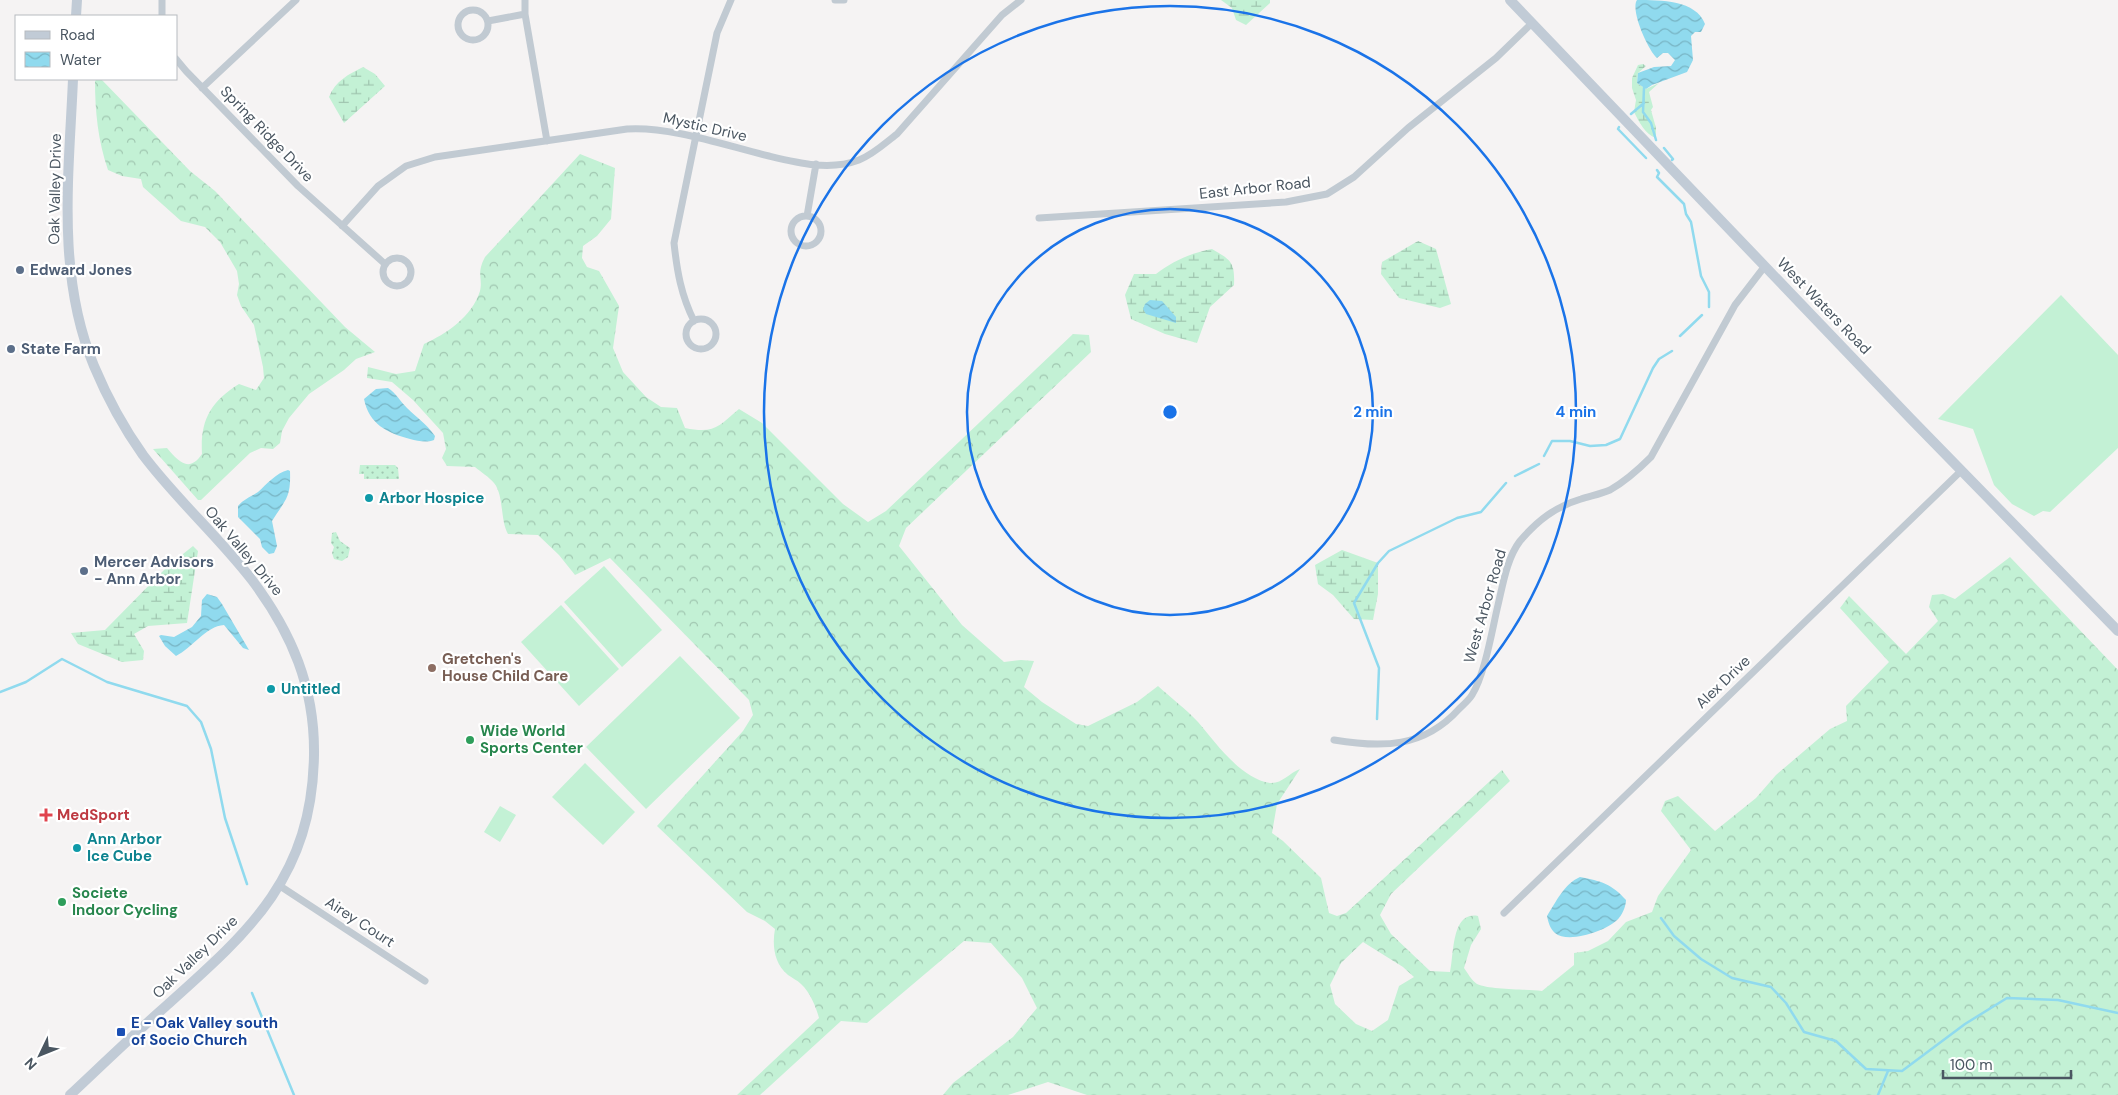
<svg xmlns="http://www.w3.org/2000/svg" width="2118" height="1095" viewBox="0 0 2118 1095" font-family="'DM Sans',sans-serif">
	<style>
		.forest { fill: url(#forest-crowns); fill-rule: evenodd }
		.wetland { fill: url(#wetland-marsh) }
		.garden { fill: url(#garden-dots) }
		.pitch { fill: #c3f1d5 }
		.water { fill: url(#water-waves) }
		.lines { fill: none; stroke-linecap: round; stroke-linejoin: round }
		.stream { stroke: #90daee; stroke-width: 2.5 }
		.street { stroke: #c1cad2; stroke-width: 7 }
		.secondary { stroke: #c1cbd6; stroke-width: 10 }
		.ring { fill: none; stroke: #1a73e8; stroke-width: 2.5 }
		.service-dot { fill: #5c6f8a; stroke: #fff; stroke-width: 2 }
		.culture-dot { fill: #0f9aa8; stroke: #fff; stroke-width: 2 }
		.education-dot { fill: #8d6e63; stroke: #fff; stroke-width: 2 }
		.leisure-dot { fill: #2e9e5b; stroke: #fff; stroke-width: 2 }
		.health-dot { fill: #e0444e; stroke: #fff; stroke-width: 2 }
		.transit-dot { fill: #1a4fb4; stroke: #fff; stroke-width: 2 }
		.labels { text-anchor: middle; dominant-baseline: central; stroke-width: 4.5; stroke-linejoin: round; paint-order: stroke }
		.street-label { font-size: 15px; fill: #4a5661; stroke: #fff }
		.service-label { font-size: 15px; font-weight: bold; fill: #4e5e75; stroke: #fff; text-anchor: start }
		.culture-label { font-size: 15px; font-weight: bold; fill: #0d838f; stroke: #fff; text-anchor: start }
		.education-label { font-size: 15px; font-weight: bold; fill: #785e54; stroke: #fff; text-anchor: start }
		.leisure-label { font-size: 15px; font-weight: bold; fill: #27864d; stroke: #fff; text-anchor: start }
		.health-label { font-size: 15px; font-weight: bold; fill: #be3a42; stroke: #fff; text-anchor: start }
		.transit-label { font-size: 15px; font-weight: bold; fill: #164399; stroke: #fff; text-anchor: start }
		.centre { fill: #1a73e8; stroke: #fff; stroke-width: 2.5 }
		.ring-label { font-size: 15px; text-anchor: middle; font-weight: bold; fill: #1a73e8; stroke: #fff; stroke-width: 4.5; stroke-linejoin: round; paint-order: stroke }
	</style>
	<defs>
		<pattern id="forest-crowns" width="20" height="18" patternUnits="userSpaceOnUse" patternTransform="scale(1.25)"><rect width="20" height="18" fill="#c3f1d5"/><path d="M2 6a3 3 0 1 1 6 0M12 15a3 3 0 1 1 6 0" fill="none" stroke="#a0c6b0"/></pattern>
		<pattern id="wetland-marsh" width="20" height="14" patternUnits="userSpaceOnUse" patternTransform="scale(1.25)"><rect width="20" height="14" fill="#c3f1d5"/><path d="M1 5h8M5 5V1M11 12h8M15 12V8" fill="none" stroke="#a0c6b0"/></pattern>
		<pattern id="garden-dots" width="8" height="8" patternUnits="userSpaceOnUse" patternTransform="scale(1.25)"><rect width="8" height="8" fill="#c3f1d5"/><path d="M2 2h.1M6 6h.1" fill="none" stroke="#a0c6b0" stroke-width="1.8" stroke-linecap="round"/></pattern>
		<pattern id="water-waves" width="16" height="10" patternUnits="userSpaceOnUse" patternTransform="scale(1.25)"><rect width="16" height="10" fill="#90daee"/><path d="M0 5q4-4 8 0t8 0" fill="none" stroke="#78b4c4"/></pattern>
	</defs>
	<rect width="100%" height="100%" fill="#f5f3f3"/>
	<!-- forest -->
	<path class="forest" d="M97,79h4l89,92 25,20 130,136 30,25 -19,7 -12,11 -35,24 -20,24 -7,13 -2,12 -7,6 -12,-1 -11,5 -49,47h-3l-45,-51 14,-1c12,14 22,25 35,6 -2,-33 8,-52 37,-70l17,6 8,-12 -1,-11 -9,-42 -13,-19 -4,-11 2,-11 -2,-13 -17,-29 -15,-15 -24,-6 -38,-34 -2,-8 -19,-3 -14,-6c-10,-29 -13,-59 -13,-89z
		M580,154l35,14 -4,51 -14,17 -14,10 -1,12 5,9 12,4 20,35 -6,42 10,24 23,25 15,10 16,1 8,20c29,6 33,-1 54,-19l23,14 81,81 25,18 18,-11 187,-177 16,1 2,17 -185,176 -7,18 63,79 42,37 17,-2 13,1 -10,26 18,15 34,22 12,2 49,-24 21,-16c13,12 28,23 40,36 17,20 43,57 72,61 12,1 19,-10 30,-14l-23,35 -5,29 11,8 38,37 8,35 8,3 9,-3 156,-143 8,11 -119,113 -11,21 11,19 39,37 20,1c4,-17 1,-61 28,-56l3,13 -10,16 -7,23c3,4 8,13 13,16 13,6 49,5 65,7l32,-26v-12l14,-2 20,-10 18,-19 26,-10 6,-16 33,-46 -30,-39 4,-10 13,-5 37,35 41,-33 20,-23 54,-46 17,-8 -1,-15 43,-44 -49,-54 9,-12 57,58 32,-33 -9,-14 3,-12 11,-1 12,5 55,-42 108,113v425h-1031l-39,-13 -40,13h-65l10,-12 60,-46 24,-29 -15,-30 -31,-35 -27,-2 -97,82 -26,-2 -81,74h-23l82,-77c-3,-11 -9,-26 -18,-34 -4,-4 -9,-6 -13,-9 -14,-11 -16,-30 -13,-46l-10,-8 -18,-9 -90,-86 86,-95 10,-16 -4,-15 -139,-142 -35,17 -16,-20 -21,-20 -30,-1c-8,-14 -4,-39 -14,-51 -5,-6 -13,-11 -19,-16l-28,-1 -5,-8 4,-9 -3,-16 -30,-33 -21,-18 -25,-4 1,-11 28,7 19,-3 9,-27c22,-10 48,-27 56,-53 3,-13 -4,-17 5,-34zM1363,942l40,25 11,10 -15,9 -11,34 -16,11 -16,-7 -21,-20 -5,-19 11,-22z"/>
	<!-- wetland -->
	<path class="wetland" d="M1221,0h49v3l-24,22 -10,-5 -4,-12z
		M1643,64l3,2 -8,7 -1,10 9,6 13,-6 -10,9 4,15 -2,3 5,18v10c-11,-4 -17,-16 -22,-26l2,-12 -4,-12v-10l6,-13z
		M363,67l12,7 10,12 -41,37 -15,-26c6,-16 20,-23 34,-30z
		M1418,241l18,8 15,55 -11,4 -41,-10 -18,-24 1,-12z
		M1212,249c19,11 23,13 22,36l-24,22 -13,36 -32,-9 -34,-15 -6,-24 9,-21h22c17,-13 35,-21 56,-25z
		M193,546l5,5 -11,72 -39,3 -14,8 10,17 -1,9 -21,2 -44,-18 -7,-11 34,-3 63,-64z
		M1342,550l36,13v31l-5,26 -19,-1 -21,-24 -15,-11 -3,-19z"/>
	<!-- garden -->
	<path class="garden" d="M360,465h35l3,3 1,11h-35v-5h-5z
		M336,532l4,9 10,7 -2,9 -6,4 -8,-2 -2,-6 2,-6 -3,-4 1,-10z"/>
	<!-- pitch -->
	<path class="pitch" d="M2061,295l57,60v93l-68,64 -7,-1 -9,5 -22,-12 -18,-19 -21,-56 -35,-10z
		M604,566l58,64 -40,37 -58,-65z
		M561,605l58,64 -40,37 -58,-64z
		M680,656l60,62 -94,91 -60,-62z
		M585,763l50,49 -32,33 -51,-48z
		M500,806l16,9 -16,27 -16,-10z"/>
	<!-- water -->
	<path class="water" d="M1637,0c24,0 59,0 68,24l-4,8h-6l-4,4 2,24 -6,12 -35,13 -6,4 -9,-6 1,-10 16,-6 17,-1 4,-6 -7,-7h-5l-6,5c-9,-8 -27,-48 -20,-58z
		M1150,300l12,1 14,16v6l-30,-9 -3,-5 2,-5z
		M388,388c8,5 12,13 19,20 11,11 18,14 28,28l-1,4c-8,3 -16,1 -24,-1 -23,-6 -41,-15 -46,-40l12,-10z
		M288,470l2,1c1,27 -4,28 -18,50l5,25 -3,7 -5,1 -7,-7 -2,-8 -22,-22v-11c6,-7 13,-9 20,-14 9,-8 18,-19 30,-22z
		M207,594l10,3 5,7 27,46 -6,-2 -19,-23c-18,1 -32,23 -48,31l-11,-10 -6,-10 2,-1 13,2 18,-10 9,-11 1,-16z
		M1580,877c21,4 32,7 46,23 0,6 -4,16 -9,20 -11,11 -49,24 -62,13 -5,-4 -7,-12 -8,-17 9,-14 17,-32 33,-39z"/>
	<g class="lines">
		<!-- stream -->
		<path class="stream" d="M1644,88l-1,24 8,11 5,17
			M1631,114l13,-11
			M1619,127l-1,2 28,29
			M1664,148l9,11 -1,1
			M1657,170l2,3 -2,4 27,27 2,10 5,8 10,54 8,16v15
			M1680,336l22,-21
			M1544,456l8,-15h18l20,5 16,-1 14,-6 33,-71 6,-9 13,-8
			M1515,476l24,-12
			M0,692l26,-10 36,-23 45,23 80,24 14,16 10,27 14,69 22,66
			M1377,719l2,-51 -25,-65 24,-40 11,-12 68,-33 24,-6 25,-29
			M1661,918l13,18 27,23 31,19 39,9 15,16 18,29 32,9 30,28 36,2 63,-47 42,-26 51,2 60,13
			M252,993l42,102
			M1878,1095l10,-24"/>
		<!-- street -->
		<path class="street" d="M525,0v14l22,127
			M835,0h9
			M458 25a15 15 0 1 1 30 0a15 15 0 1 1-30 0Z
			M162,16v-16
			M488,21l37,-7
			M176,59l10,12 112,115 87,78
			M202,88l94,-88
			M807,216l9,-52
			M791 231a15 15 0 1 1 30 0a15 15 0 1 1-30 0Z
			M1039,218l247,-16 41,-8 27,-17 54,-49 88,-70 36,-35
			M342,226l36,-40 28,-20 29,-9 192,-28c43,-3 100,17 142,27 29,7 61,15 90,4 15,-6 26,-17 38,-26l105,-119 19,-15
			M383 272a14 14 0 1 1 28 0a14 14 0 1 1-28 0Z
			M686 334a15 15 0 1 1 30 0a15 15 0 1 1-30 0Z
			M694,321c-13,-26 -17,-50 -20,-78l43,-210 14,-33
			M1334,740c48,8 90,8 125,-31 4,-4 10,-9 13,-14 13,-21 20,-65 26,-90 5,-21 9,-47 22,-64 18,-21 35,-34 61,-42 9,-3 20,-5 29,-9 16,-9 28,-20 41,-33l84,-152 30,-39
			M280,886l145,95
			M1504,913l458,-443"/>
		<!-- secondary -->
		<path class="secondary" d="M1510,0l401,419 207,212
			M76,16l1,-16
			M70,1095c32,-30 63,-60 96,-89 84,-75 146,-129 148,-251 1,-67 -22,-122 -62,-175 -34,-44 -76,-81 -109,-125 -20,-28 -36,-58 -49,-89 -38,-91 -25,-192 -21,-287"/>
	</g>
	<!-- distance rings -->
	<g class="ring">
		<circle cx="1170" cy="412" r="203"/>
		<circle cx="1170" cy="412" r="406"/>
	</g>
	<!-- markers -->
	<g class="service-dot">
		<circle cx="20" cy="270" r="5"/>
		<circle cx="11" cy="349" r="5"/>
		<circle cx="84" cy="571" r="5"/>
	</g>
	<g class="culture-dot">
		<circle cx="369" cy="498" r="5"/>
		<circle cx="271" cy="689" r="5"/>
		<circle cx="77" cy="848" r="5"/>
	</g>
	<circle class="education-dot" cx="432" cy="668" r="5"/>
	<g class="leisure-dot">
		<circle cx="470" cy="740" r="5"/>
		<circle cx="62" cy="902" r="5"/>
	</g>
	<path class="health-dot" d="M43.5 807.5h5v5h5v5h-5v5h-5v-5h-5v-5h5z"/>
	<rect class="transit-dot" x="116" y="1027" width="10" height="10" rx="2.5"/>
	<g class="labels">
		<!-- street labels -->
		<g class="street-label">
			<text transform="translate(705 127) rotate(13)">Mystic Drive</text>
			<text transform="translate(267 134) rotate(46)">Spring Ridge Drive</text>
			<text transform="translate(1255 188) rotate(-6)">East Arbor Road</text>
			<text transform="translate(55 189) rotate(-89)">Oak Valley Drive</text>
			<text transform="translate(1824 306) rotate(46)">West Waters Road</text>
			<text transform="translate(244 551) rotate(50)">Oak Valley Drive</text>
			<text transform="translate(1485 606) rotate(-74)">West Arbor Road</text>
			<text transform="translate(1723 682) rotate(-44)">Alex Drive</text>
			<text transform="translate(360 922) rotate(33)">Airey Court</text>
			<text transform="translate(195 957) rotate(-44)">Oak Valley Drive</text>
		</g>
		<!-- service labels -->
		<g class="service-label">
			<text x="30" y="270">Edward Jones</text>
			<text x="21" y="349">State Farm</text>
			<text x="94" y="562">Mercer Advisors<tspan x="94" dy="17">- Ann Arbor</tspan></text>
		</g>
		<!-- culture labels -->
		<g class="culture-label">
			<text x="379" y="498">Arbor Hospice</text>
			<text x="281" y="689">Untitled</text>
			<text x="87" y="839">Ann Arbor<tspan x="87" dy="17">Ice Cube</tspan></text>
		</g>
		<!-- education labels -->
		<g class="education-label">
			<text x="442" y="659">Gretchen's<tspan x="442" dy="17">House Child Care</tspan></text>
		</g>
		<!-- leisure labels -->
		<g class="leisure-label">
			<text x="480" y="731">Wide World<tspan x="480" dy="17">Sports Center</tspan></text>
			<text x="72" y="893">Societe<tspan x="72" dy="17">Indoor Cycling</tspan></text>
		</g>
		<!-- health labels -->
		<g class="health-label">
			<text x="57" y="815">MedSport</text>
		</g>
		<!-- transit labels -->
		<g class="transit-label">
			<text x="131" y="1023">E - Oak Valley south<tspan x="131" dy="17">of Socio Church</tspan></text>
		</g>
	</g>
	<circle cx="1170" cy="412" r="8" class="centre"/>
	<g class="ring-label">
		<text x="1373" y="417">2 min</text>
		<text x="1576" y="417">4 min</text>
	</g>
	<!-- legend -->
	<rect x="15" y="15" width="162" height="65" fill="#ffffff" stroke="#b7bbc0"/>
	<rect x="25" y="31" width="25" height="8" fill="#c1cbd6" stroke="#b7bbc0"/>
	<text x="60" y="40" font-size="15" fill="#4a5661">Road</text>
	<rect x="25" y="52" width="25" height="15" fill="url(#water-waves)" stroke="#b7bbc0"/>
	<text x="60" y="65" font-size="15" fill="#4a5661">Water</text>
	<!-- north arrow -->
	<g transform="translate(40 1055) rotate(227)" stroke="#ffffff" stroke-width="4" paint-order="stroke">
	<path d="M0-4L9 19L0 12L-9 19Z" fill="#4a5661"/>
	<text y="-8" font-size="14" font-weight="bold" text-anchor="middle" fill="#4a5661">N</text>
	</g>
	<!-- scale -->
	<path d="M1943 1070v8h128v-8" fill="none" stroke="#4a5661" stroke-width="2.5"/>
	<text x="1950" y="1070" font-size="15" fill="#4a5661" stroke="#ffffff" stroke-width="4" paint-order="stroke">100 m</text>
</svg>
